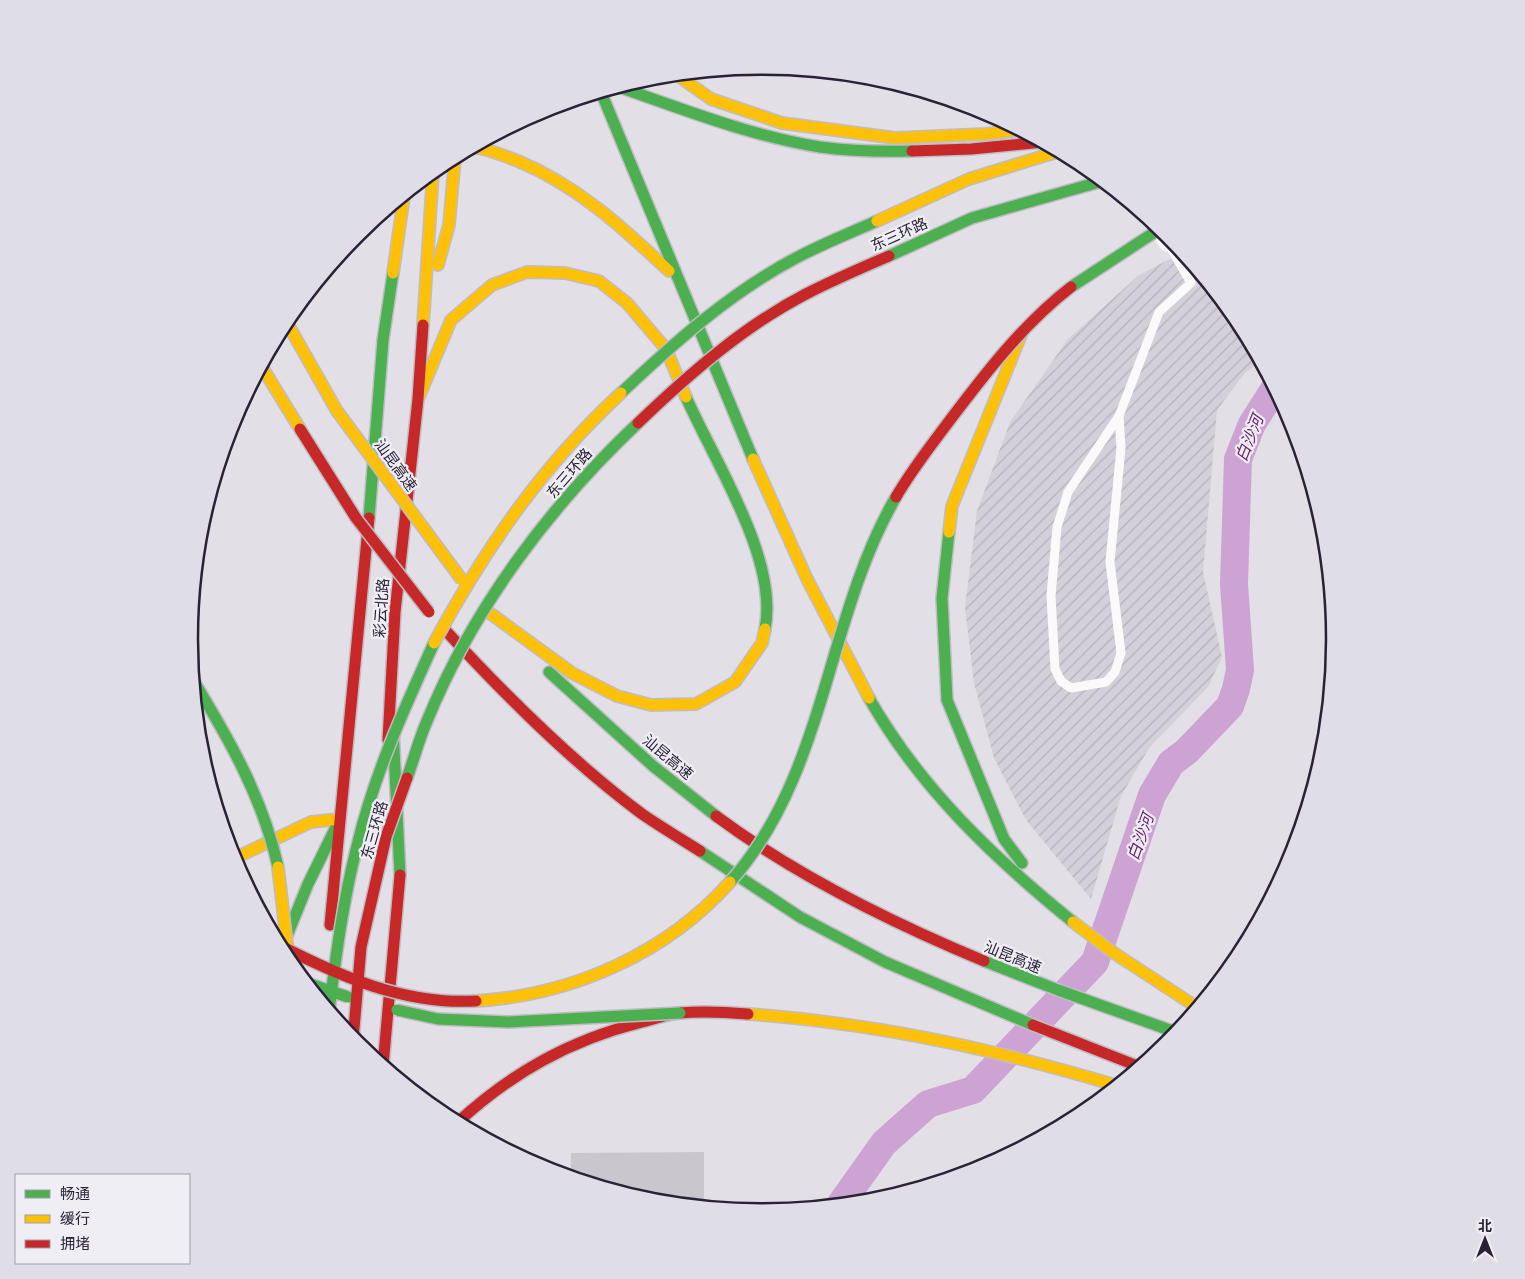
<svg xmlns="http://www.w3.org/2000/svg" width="1525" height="1279" viewBox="0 0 1525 1279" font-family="Mulish,'Noto Sans SC',sans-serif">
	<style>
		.industrial { fill: url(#industrial-furrows) }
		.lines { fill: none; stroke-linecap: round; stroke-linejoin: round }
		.river { stroke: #cca3d2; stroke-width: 28 }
		.building { fill: #c9c7cd }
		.fast-casing { stroke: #c0bdc5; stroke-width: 14 }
		.slow-casing { stroke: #c0bdc5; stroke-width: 14 }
		.jam-casing { stroke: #c0bdc5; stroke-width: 14 }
		.lane { stroke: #fbfafb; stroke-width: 9 }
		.street { stroke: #fbfafb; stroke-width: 18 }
		.fast { stroke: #4caf50; stroke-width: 11 }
		.slow { stroke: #ffc107; stroke-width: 11 }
		.jam { stroke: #c62828; stroke-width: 11 }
		.fast-bridge-casing { stroke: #bebbc3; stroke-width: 14; stroke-linecap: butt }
		.slow-bridge-casing { stroke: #bebbc3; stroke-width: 14; stroke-linecap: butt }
		.jam-bridge-casing { stroke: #bebbc3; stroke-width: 14; stroke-linecap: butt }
		.fast-bridge { stroke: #4caf50; stroke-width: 11 }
		.slow-bridge { stroke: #ffc107; stroke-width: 11 }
		.jam-bridge { stroke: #c62828; stroke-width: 11 }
		.labels { text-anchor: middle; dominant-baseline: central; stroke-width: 4.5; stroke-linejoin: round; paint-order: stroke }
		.street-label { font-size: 15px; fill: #2a2136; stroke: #efeef5 }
		.water-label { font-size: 16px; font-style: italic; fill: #64206d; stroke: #efeef5 }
		.rim { fill: none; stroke: #2a2136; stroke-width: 2.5 }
	</style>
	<defs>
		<pattern id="industrial-furrows" width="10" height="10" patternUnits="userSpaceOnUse" patternTransform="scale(1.25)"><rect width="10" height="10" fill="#d3d0d9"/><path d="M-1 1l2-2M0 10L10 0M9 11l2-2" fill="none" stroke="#b5b2bb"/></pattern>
	</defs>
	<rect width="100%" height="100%" fill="#e2e0e6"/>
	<!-- industrial -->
	<path class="industrial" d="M1183,252l56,69 22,40 -16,12 -28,37 -14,162 19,85 -14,30 -59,61 -28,48 -30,103 -65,-79 -32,-62 -20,-75 -9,-76 12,-96 33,-89 58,-83 71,-64z"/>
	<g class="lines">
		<!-- river -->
		<path class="river" d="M840,1205l44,-62 44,-39 45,-14 122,-128 57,-167 19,-32 16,-12 43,-45 6,-17 4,-19 -6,-86 4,-125 14,-35 23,-36"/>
	</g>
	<!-- building -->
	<path class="building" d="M704,1152v55l-54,-5 -79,-25v-24z"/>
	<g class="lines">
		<defs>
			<path id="fast" d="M619,87c66,23 132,49 201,60 31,4 61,5 92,4
				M601,92l152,367
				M686,397c28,64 93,162 79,232
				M369,518l14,-178 10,-67
				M949,532l-7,66 5,102 57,139 18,24
				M549,672l104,94 63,50
				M869,698c51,90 125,160 204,224
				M393,728l7,147
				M700,851l100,66 85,45 148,63
				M286,938l22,-54 29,-59
				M984,961l74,29 120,43"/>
			<path id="slow" d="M677,75l34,24 71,24 113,15 91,-4 33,-4
				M474,147c15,2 30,9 44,14 60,25 104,66 151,110
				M438,265l11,-40 6,-68
				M393,273l11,-77
				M286,321l51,90
				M423,325l10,-153
				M262,367l38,62
				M418,399l33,-79 41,-35 35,-13 38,1 34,8 28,22 39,46 20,48
				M753,459l54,120 62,119
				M949,532l3,-26 69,-171
				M487,611l85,62 45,23 34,9 45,-1 39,-22 27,-39 3,-14
				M233,859l78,-37 29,-3
				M1073,922l41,31 84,55
				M748,1014c127,9 248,35 370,72"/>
			<path id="jam" d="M912,151l59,-2 72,-7
				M447,632c60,65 124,129 195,182 19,13 39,25 58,37
				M388,740l7,-128 23,-213 5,-74
				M716,816c81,60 174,106 268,145
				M330,925l39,-407
				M1033,1025l107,42
				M383,1066l17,-191
				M457,1123c54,-50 113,-83 185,-101 13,-3 25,-8 37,-9 23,-2 46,-1 69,1"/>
		</defs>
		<!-- fast casing -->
		<use href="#fast" class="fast-casing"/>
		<!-- slow casing -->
		<use href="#slow" class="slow-casing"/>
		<!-- jam casing -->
		<use href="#jam" class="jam-casing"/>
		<!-- lane -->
		<path class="lane" d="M1119,416l2,32 -11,114 11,91 -6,19 -9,10 -35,6 -10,-7 -6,-12 -4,-73 6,-69 11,-35 51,-76 40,-104 32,-29 -23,-40"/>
		<!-- street -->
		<path class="street" d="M1154,223l14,20 5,-2"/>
		<!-- fast -->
		<use href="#fast" class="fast"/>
		<!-- slow -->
		<use href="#slow" class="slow"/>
		<!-- jam -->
		<use href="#jam" class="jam"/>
		<defs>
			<path id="fast-bridge" d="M889,256l83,-38 131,-37
				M1071,287l90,-59
				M621,393c54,-51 110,-101 175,-135 26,-14 54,-25 81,-37
				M193,680c36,59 70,118 85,187
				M407,778c7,-19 12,-39 20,-57 46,-113 123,-215 211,-298
				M730,882c97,-109 95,-263 166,-385
				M307,983l41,14
				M397,1010l41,9 70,3 172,-9
				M329,1011c7,-56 14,-110 28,-165 17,-71 47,-137 77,-203"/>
			<path id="slow-bridge" d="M877,221l92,-42 91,-28
				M337,411l125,169
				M434,643c51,-94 108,-177 187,-250
				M278,867l11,95
				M476,1001c96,-6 190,-47 254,-119"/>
			<path id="jam-bridge" d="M638,423c50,-48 106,-97 168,-129 27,-14 55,-26 83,-38
				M300,429l56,89 73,94
				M896,497c15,-26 33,-49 51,-73 37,-49 75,-99 124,-137
				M279,945c62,32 126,60 197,56
				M353,1040l8,-93 25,-110 21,-59"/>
		</defs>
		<!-- fast-bridge casing -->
		<use href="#fast-bridge" class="fast-bridge-casing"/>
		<!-- slow-bridge casing -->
		<use href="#slow-bridge" class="slow-bridge-casing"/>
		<!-- jam-bridge casing -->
		<use href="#jam-bridge" class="jam-bridge-casing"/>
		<!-- fast-bridge -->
		<use href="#fast-bridge" class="fast-bridge"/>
		<!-- slow-bridge -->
		<use href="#slow-bridge" class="slow-bridge"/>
		<!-- jam-bridge -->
		<use href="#jam-bridge" class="jam-bridge"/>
	</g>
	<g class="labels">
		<!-- street labels -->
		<g class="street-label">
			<text transform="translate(899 234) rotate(-24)">东三环路</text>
			<text transform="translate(396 465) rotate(54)">汕昆高速</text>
			<text transform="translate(569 473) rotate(-49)">东三环路</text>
			<text transform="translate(381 608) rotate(-86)">彩云北路</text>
			<text transform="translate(668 757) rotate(40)">汕昆高速</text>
			<text transform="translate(374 830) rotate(-74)">东三环路</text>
			<text transform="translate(1013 957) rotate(22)">汕昆高速</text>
		</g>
		<!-- water labels -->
		<g class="water-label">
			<text transform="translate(1249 438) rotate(-68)">白沙河</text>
			<text transform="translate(1140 837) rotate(-70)">白沙河</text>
		</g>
	</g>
	<!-- crop -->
	<path d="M0 0H1525V1279H0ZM198 639a564 564 0 1 1 1128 0a564 564 0 1 1-1128 0Z" fill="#dfdee6" fill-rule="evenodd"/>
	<path class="rim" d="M198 639a564 564 0 1 1 1128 0a564 564 0 1 1-1128 0Z"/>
	<!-- legend -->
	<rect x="15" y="1174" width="175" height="90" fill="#efeef5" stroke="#a09ca9"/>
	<rect x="25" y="1190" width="25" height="8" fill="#4caf50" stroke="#a09ca9"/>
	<text x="60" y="1199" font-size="15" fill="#2a2136">畅通</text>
	<rect x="25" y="1215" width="25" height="8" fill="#ffc107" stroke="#a09ca9"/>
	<text x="60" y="1224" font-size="15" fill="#2a2136">缓行</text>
	<rect x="25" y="1240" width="25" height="8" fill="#c62828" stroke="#a09ca9"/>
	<text x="60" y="1249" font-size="15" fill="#2a2136">拥堵</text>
	<!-- north arrow -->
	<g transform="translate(1485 1239)" stroke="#efeef5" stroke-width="4" paint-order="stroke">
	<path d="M0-4L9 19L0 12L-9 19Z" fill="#2a2136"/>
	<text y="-8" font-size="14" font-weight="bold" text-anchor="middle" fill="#2a2136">北</text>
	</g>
</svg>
